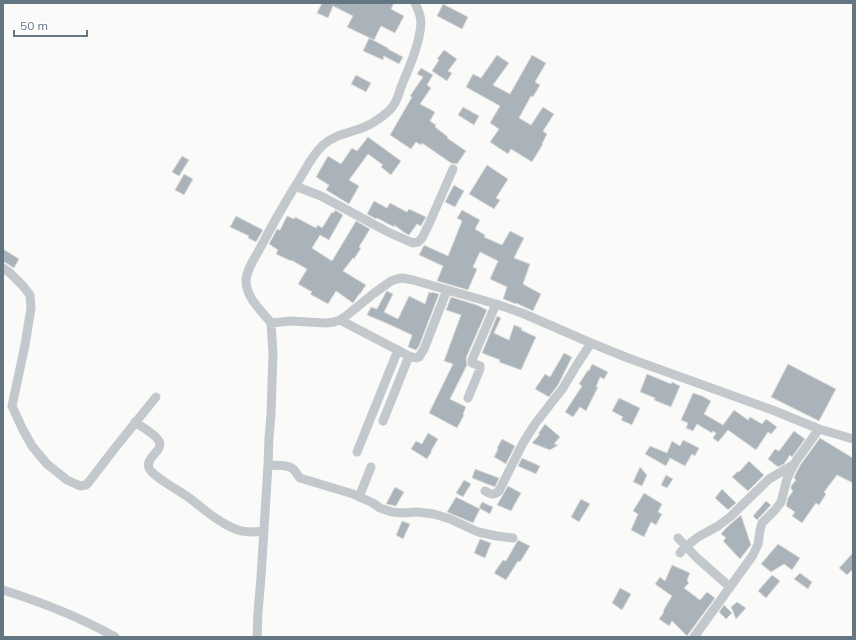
<svg xmlns="http://www.w3.org/2000/svg" width="856" height="640" viewBox="0 0 856 640" font-family="Mulish,sans-serif">
	<style>
		.building { fill: #aab3b9; stroke: #dcdcda }
		.lines { fill: none; stroke-linecap: round; stroke-linejoin: round }
		.street { stroke: #c3c8cc; stroke-width: 9 }
	</style>
	<rect width="100%" height="100%" fill="#fafaf8"/>
	<!-- building -->
	<path class="building" d="M322,3h72l-3,6 13,7 -9,17 -14,-7 -7,14 -27,-13 6,-11 -20,-10 -5,12 -11,-5z
		M443,4l25,13 -6,12 -25,-13z
		M369,38l19,10v1l15,8 -4,7 -15,-8 -1,4 -20,-9z
		M444,50l13,9 -9,12 4,2 -5,8 -15,-10 7,-11 -2,-1z
		M497,55l12,8 -16,22 17,9 22,-39 14,8 -11,19 5,3 -7,12 -2,-1 -12,22 12,7 12,-18 11,7 -11,17 4,3 -5,10h1l-11,18 -21,-13 -3,5 -18,-12 9,-13 -9,-6 10,-17 -34,-19 7,-13 8,4z
		M421,68l12,7 -6,10 4,3 -11,16 15,8 -5,9 6,4 -1,2 13,10 -1,1 19,13 -9,13 -6,-1 -29,-20 -1,2 -5,-3 -5,7 -21,-14 22,-38 -2,-1 13,-19 -6,-3z
		M356,75l15,8 -5,9 -15,-8z
		M463,107l16,9 -5,9 -16,-10z
		M368,137l33,24 -10,14 -10,-8 2,-2 -15,-11 -19,26 10,6 -10,18 -23,-14 3,-5 -13,-8 12,-21 13,8 11,-16 5,3z
		M182,156l7,4 -10,16 -7,-4z
		M487,165l21,14 -12,19 4,2 -6,9 -25,-15z
		M184,174l9,5 -9,16 -9,-5z
		M454,185l10,6 -9,16 -10,-5z
		M374,201l13,7 3,-5 17,9 2,-3 17,8 -5,9 -4,-2 -8,11 -4,-2 -11,-8v2l-17,-9 -1,1 -9,-5z
		M335,210l8,5 -14,25 -9,-5 -8,13 20,13 24,-40 14,8 -11,18 2,1 -7,11 -1,-1 -10,13 23,14 -6,9v-1l-7,10 -17,-12 -8,13 -18,-10 2,-2 -14,-8 9,-15 -16,-9v1l-15,-7 2,-4 -9,-6 8,-15 3,1 7,-14 7,3 1,-2 21,11 2,-3 4,3 10,-16 2,1z
		M462,210l18,10 -5,9 10,6 -1,2 18,8 8,-14 14,7 -10,20 16,6 -7,20 18,10 -8,17 -17,-8v1l-13,-5 4,-12 -17,-8 8,-18 -18,-9 -7,15 4,2 -9,21 -31,-9 6,-15 -24,-11 5,-10 24,11 14,-35 -5,-3z
		M236,216l27,14 -7,12 -8,-4 1,-2 -19,-9z
		M3,249l16,10 -5,9 -8,-5 -3,-1z
		M387,291l6,3 -9,18 14,7 11,-23 16,8 4,-12 3,1v-1l7,2 -20,52 -3,4 -8,-3 4,-12 -26,-12 -19,-8 4,-8 6,2 9,-17z
		M451,297l26,8 10,5 -21,48 1,7 -17,34 16,8 -3,7 1,1 -7,13 -28,-15 24,-49 -9,-3 17,-46 -15,-5z
		M497,316l4,2 -7,15 15,7 5,-15 8,3 -1,2 15,7 -15,33 -22,-8 1,-2 -18,-7z
		M564,353l8,4 -14,28 -9,12 -14,-8 10,-15 5,3z
		M592,364l16,8 -4,7 -4,-2 -4,10h2l-12,24 -6,-4 -7,10 -8,-5 17,-26 -3,-2 9,-14 1,1z
		M788,364l48,25 -17,32 -48,-24z
		M647,374l24,10 1,-2 8,4 -9,21 -17,-7 1,-2 -15,-6z
		M693,393l9,3 9,5 -7,13 19,11 11,-15 14,10 2,-3 12,7 4,-5 11,8 -6,7 -3,-2 -12,18 -28,-20 -10,12 -5,-4 3,-5 -3,-2 -1,2 -15,-9 -4,7 -7,-3 2,-5 -7,-3z
		M619,398l21,10 -8,17 -11,-5 2,-3 -11,-6z
		M545,424l15,13 -6,7 4,1 -8,5 -18,-7 8,-9h-2z
		M794,431l11,8 -13,18 -2,-2 -6,9 -6,3 -10,-8 7,-10 4,2z
		M428,433l10,6 -7,12h1l-5,8 -16,-10 5,-8 6,3z
		M820,438l33,20v25l-16,-8 -13,17 2,2 -7,11 -3,-2 -14,20 -10,-7 3,-4 -9,-6 2,-8 5,-7 -2,-2v-3l5,-6 -2,-2 2,-5 5,-9z
		M502,439l13,7 -9,18 -12,-7 4,-8 -1,-1z
		M683,440l16,8 -4,8 -3,-2 -7,12 -15,-8 -4,8 -21,-12 5,-8 17,7 5,-12 8,5z
		M522,458l18,8 -4,8 -18,-8z
		M749,461l15,14 -16,16 -16,-14 6,-6 1,1z
		M640,467l7,8 -5,11 -9,-4z
		M475,469l24,9 -4,9 -23,-9z
		M666,475l7,4 -6,9 -6,-3z
		M464,480l7,4 -8,13 -7,-4z
		M508,486l13,7 -10,18 -14,-6z
		M395,487l9,5 -8,14 -10,-2z
		M722,489l14,14 -8,7 -13,-12z
		M644,493l18,11 -4,8 4,2 -6,11 -5,-3 -7,15 -13,-7 7,-16 -5,-3z
		M456,497l24,12 -7,14 -26,-11z
		M581,499l9,5 -11,18 -8,-5z
		M766,501l5,4 -14,15 -4,-4z
		M482,502l11,5 -3,7 -11,-6z
		M741,515l10,30 -11,14 -17,-18 3,-3 -5,-4 5,-6z
		M402,521l8,3 -7,15 -7,-4z
		M480,539l11,4 -6,15 -11,-5z
		M518,540l12,6 -10,16 -2,-1 -12,19 -12,-7 9,-13 3,1z
		M778,544l22,14 -8,12 -8,-6 -13,8 -10,-8z
		M853,553v16l-6,6 -8,-7z
		M672,565l18,8 -3,7 2,3 -5,5 16,12 7,-8 8,6 -28,38 -15,-15 -3,5 -10,-7 5,-7 -1,-1 9,-15 -17,-12 5,-7 5,4z
		M800,573l12,9 -4,7 -14,-10z
		M772,575l8,6 -14,17 -8,-7z
		M620,588l11,6 -9,16 -10,-7z
		M737,602l9,6 -10,11 -5,-12z
		M724,605l8,8 -6,6 -7,-7z"/>
	<g class="lines">
		<!-- street -->
		<path class="street" d="M415,3c3,6 6,13 6,20 -1,20 -12,45 -20,64 -2,6 -4,14 -8,19 -4,6 -10,10 -16,14 -16,13 -39,11 -54,25 -11,10 -17,24 -24,35 -15,24 -28,47 -41,72 -5,9 -12,19 -12,30 1,17 16,29 25,41l19,-2 36,2 8,-1 6,-2 6,-4 27,-22 18,-13 6,-2 5,-1 11,2 83,24 26,9 69,30 37,15 147,53 44,18 34,10
			M295,186l26,10 67,36 18,8 7,3 5,-1 4,-4 7,-14 24,-55
			M3,268l7,5 13,13 7,9 1,13 -6,37 -13,61 10,22 10,18 15,18 20,16 13,6 6,-1 2,-2 27,-35 41,-51
			M340,320l69,36 7,2 3,-1 5,-8 23,-59
			M468,398l12,-29v-3l-8,-3v-3l24,-56
			M383,421l26,-65
			M135,422c7,5 20,12 24,19 5,10 -14,16 -10,27 4,9 31,23 39,29 10,7 19,16 29,22 6,4 18,11 25,12 7,2 15,0 21,1
			M357,452l41,-102
			M268,465c8,1 21,-1 26,5 3,3 3,5 6,8l53,16 20,9 7,5 12,4 10,1 15,-1 17,2 16,5 28,13 19,4 16,2
			M485,491c6,3 8,5 14,0l24,-48 12,-19 17,-22 11,-14 13,-22 15,-23
			M359,497l12,-30
			M678,538l19,20 33,29
			M680,553l4,-5 14,-11 20,-11 12,-9 39,-38 24,-14
			M3,590c38,12 77,27 112,47
			M257,637l1,-24 3,-36 7,-112 1,-27 2,-24 2,-61 -2,-30
			M694,637l59,-82 5,-11 2,-14 2,-7 13,-13 6,-8 6,-23 4,-9 5,-9 23,-32"/>
	</g>
	<!-- border -->
	<rect width="856" height="640" fill="none" stroke="#657683" stroke-width="8"/>
	<!-- scale -->
	<path d="M14 30v6h73v-6" fill="none" stroke="#657683" stroke-width="2"/>
	<text x="20" y="30" font-size="12" fill="#657683" stroke="#ffffff" stroke-width="3" paint-order="stroke">50 m</text>
</svg>
